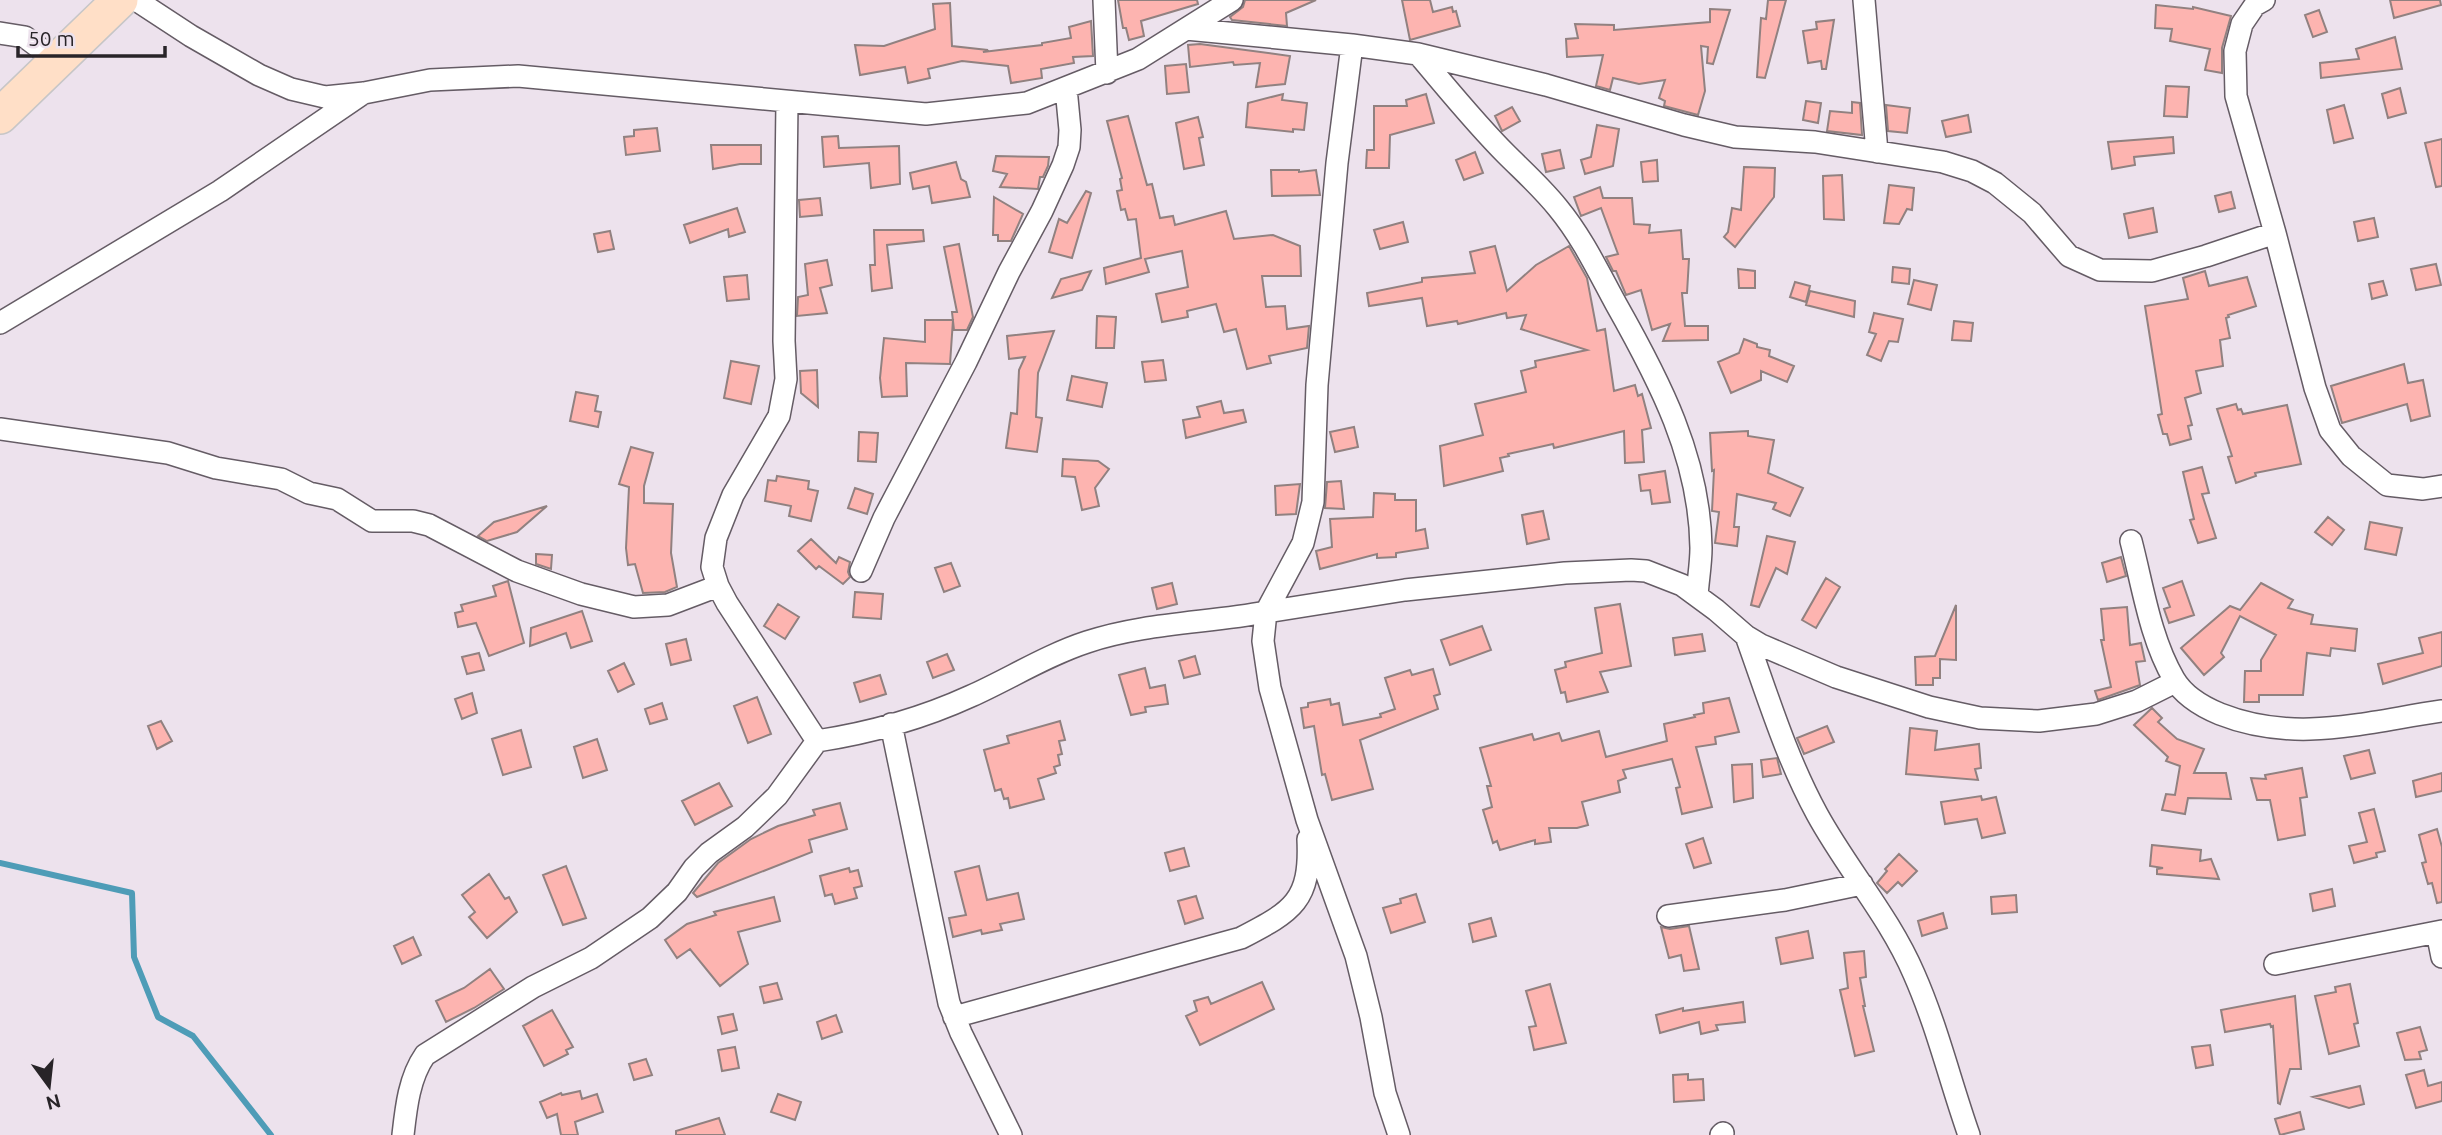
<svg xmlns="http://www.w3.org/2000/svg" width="2442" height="1135" viewBox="0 0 2442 1135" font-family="Ubuntu,sans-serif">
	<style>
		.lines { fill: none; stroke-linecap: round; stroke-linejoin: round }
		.stream { stroke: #4e9cb7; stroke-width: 6 }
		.building { fill: #fdb4b0; stroke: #918180; stroke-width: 2 }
		.minor-casing { stroke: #655c65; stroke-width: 24 }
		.primary-casing { stroke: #c7c6c7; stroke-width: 38 }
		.minor { stroke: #fff; stroke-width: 21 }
		.primary { stroke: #ffdfc7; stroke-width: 35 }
	</style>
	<rect width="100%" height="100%" fill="#ede2ed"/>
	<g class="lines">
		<!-- stream -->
		<path class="stream" d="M0,863l132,30 2,64 24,60 35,19 78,99"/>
	</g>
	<!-- building -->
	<path class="building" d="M1118,0h79l1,4 -57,17 3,15 -15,4 -3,-12h-3z
		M1245,0h71l-30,13 1,13 -55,-6 -2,-3 13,-10z
		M1402,0h28l3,12 19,-5 1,5 3,-1 4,15 -50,14z
		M1768,0h18l-21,78 -8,-1 4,-59 5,1z
		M2390,0h50l1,5 -47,13z
		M950,3l2,43 36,4 -5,2 59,-7v-2l29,-5 -2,-11 22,-6 2,35 -20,1 1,6 -33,6 1,9 -31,5 -3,-17 -46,-5 -34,8 2,9 -22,5 -3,-16 -45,8 -5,-30 29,1 51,-17 -2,-25z
		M2156,5l37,4v-2l38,9 -9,32v25l-17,-3 5,-21 -40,-8 2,-12 -17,-1z
		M1710,9l20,1 -17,54 -6,-1 1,-16 -7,-1 4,45 -7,24 -34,-9 1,-5 -6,-3 6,-18 -26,4 -26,-6 -3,12 -14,-4 7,-31 -36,2 -1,-18 12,-1 -3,-14 39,1v5l96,-8z
		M2319,10l8,22 -14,5 -8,-22z
		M1834,20l-8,49h-4l-1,-8 -13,2 -5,-32 14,-2 -1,-7z
		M2395,37l7,32 -81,9 -1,-15 39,-4 -3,-10z
		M1200,44l90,12 -5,28 -29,3 4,-24 -26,2 -1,-3 -43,5 -2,-22z
		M1186,64l3,28 -22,2 -2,-28z
		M2166,86l23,1 -2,30 -23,-1z
		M2400,88l6,25 -18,5 -6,-24z
		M1283,94l-1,6 25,3 -3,27 -11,-1v3l-47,-5 2,-24z
		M1426,94l8,29 -44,12 -1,33h-23l1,-18h7v-44h33l-1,-6z
		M1806,101l15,2 -3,20 -15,-3z
		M1852,102l8,1 2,32 -35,-4 3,-20 22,2z
		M1886,105l24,3 -3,25 -19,-2z
		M2344,105l9,33 -19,5 -7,-33z
		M1512,107l8,14 -18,10 -7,-15z
		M1968,115l3,17 -25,5 -4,-16z
		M1128,116l19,69 5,-1 8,34 13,-2 2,9 51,-14 8,28 39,-4 27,11 1,30h-39l4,31 19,-1 2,23 22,-3 -2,22 -38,8 2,7 -24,6 -11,-40 -12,3 -8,-28 -29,7 1,6 -26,5 -6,-28 32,-7 -6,-36 -37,8 4,13 -43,12 -2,-16 37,-10 -5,-39 -8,1 -3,-11 -4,1 -4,-19 5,-1 -2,-11 2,-1 -15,-57z
		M1198,117l5,20 -4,1 5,27 -20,4 -8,-46z
		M1597,125l22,4 -6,37 -28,8 -4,-14 10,-3z
		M657,128l3,23 -34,4 -2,-18 10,-1v-6z
		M838,136l1,12 60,-2 1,38 -29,4 -2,-25 -45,4 -2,-30z
		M2173,137l1,16 -40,4 1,8 -23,4 -4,-27z
		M2442,139v47l-6,1 -11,-44z
		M711,145h50v19h-21l-27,5z
		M1560,150l4,18 -18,4 -4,-18z
		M1475,152l8,21 -19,7 -8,-20z
		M996,156l53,1 -1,9 -5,11h-3l-2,12 -38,-2 7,-13 -14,-3z
		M1657,160l1,21 -15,1 -2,-20z
		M956,162l5,17 5,3 4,15 -38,6 -3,-17 -16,3 -3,-16z
		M1744,167l31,1 -1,29 -39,50 -11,-10 4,-5 4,-24 9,2z
		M1271,170h28v2l17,-2 4,25 -48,1z
		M1842,175l2,45 -20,-1 -1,-43z
		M1889,185l25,3 -2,22 -5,-1 -8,15 -15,-1z
		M1600,187l3,11h29l2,26 16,1 -1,8 32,-3 2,29h6l-2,34h-5l3,33h23v14l-45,1 7,-17 -18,6 -11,-40 -15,5 -10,-24h-3l-7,-14 12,-3 -17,-46 -20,8 -7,-19z
		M1086,191l5,2 -19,65 -23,-6 10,-33 8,4z
		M2231,192l4,16 -16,4 -4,-16z
		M994,197l29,17 -12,27h-13v-6h-5z
		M820,198l2,17 -22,2 -1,-17z
		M737,208l8,24 -16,5 -1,-8 -38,14 -6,-18z
		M2153,208l4,24 -28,6 -5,-24z
		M2374,218l4,19 -20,4 -4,-19z
		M1403,222l5,20 -28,7 -6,-19z
		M874,230h49l1,11 -37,4 5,43 -20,3 -2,-26h5z
		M610,231l4,18 -16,3 -4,-18z
		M959,244l14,73 -6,13h-13l-2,-18h5l-13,-65z
		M1495,246l12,45 29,-26 33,-19 18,32 10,53 8,-2 9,62 21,-6 3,11 4,-2 9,34 -9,2 2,32 -19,1 -1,-32 -70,17 -1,-4 -45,10 1,2 -9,2 3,13 -59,15 -4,-40 43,-11 -8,-31 51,-12 -5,-21 15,-4 -1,-6 52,-11 -66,-21 5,-14 -19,3 -1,-5 -48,11 -1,-3 -30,5 -5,-28 -53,8 -2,-13 55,-11v-4l53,-5 -5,-21z
		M827,260l5,25 -12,3 7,25 -30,3 1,-19 10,-2 -3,-31z
		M2436,264l5,21 -25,5 -5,-21z
		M1893,267l17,2 -1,15 -17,-2z
		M1738,269l17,2v17h-16z
		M1091,271l-9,19 -30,8 9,-19z
		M2205,271l4,15 38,-9 9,29 -28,9 1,2 -3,1 4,20 -10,2 3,26 -27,5 5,22 -16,5 7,27 -4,1 3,13 -21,6 -3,-11h-4l-5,-19 4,-1 -17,-108 43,-7 -5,-21z
		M747,275l2,24 -22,2 -3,-24z
		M1914,280l23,5 -6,25 -23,-6z
		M2383,281l4,14 -15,4 -3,-15z
		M1795,282l15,4 -4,16 -16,-5z
		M1810,291l45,10 -1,16 -48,-12z
		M1874,313l29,6 -5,23 -9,-1 -8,20 -14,-6 9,-21 -7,-2z
		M1097,316l19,1 -2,31h-18z
		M925,320h28l-3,44 -44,-1 1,33 -25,1 -2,-19 4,-40 41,4z
		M1954,321l19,2 -2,18 -19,-1z
		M1054,331l-16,42 -2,44 6,1 -5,34 -31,-4 5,-35 6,1 2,-44 6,-13 -16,2 -2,-23z
		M1744,339l13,5v3l13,3 -1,6 25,10 -7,16 -26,-11v9l-30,13 -13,-31 21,-9z
		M1163,360l3,20 -21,2 -3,-20z
		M731,361l28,5 -8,38 -27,-6z
		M2404,364l4,19 15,-3 7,36 -19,5 -4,-17 -65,19 -11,-37z
		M817,370l1,37 -17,-14 -1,-22z
		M1072,376l35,7 -5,24 -35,-7z
		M576,392l22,4 -3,15 6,1 -3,15 -28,-6z
		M1221,401l3,12 19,-3 3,12 -60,16 -3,-18 17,-3 -3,-10z
		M2236,404l2,6 3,-1 2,5 44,-9 14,59 -46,9 1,3 -20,7 -8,-26 4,-1 -15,-47z
		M1354,427l4,20 -23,5 -5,-20z
		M1748,431v5l26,4 -6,33 35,15 -13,28 -17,-7 3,-6 -39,-9 -3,33h5l-2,19 -22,-3 4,-31 -7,-1 2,-41 -2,1 -2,-38z
		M859,432l19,1 -2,29 -18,-1z
		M631,447l22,6 -9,33v17l29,1 -2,49 6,34 -12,5 -22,1 -8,-29 -7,1 -2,-17 3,-61 -10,-3z
		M1063,459l35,2 11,8 -14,19 4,18 -17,4 -7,-33 -13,-1z
		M2202,467l7,26 -7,1 14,44 -18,5 -8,-23 4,-1 -11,-47z
		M1665,471l5,31 -18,2 -2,-14 -9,1 -2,-16z
		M777,476l32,5 -1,8 10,2 -7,30 -22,-5 2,-10 -26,-5 3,-21 8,1z
		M1341,481l3,28 -19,-1 2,-26z
		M1300,484l-4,30 -20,1 -1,-29z
		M855,488l18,6 -6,20 -19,-6z
		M1374,493l21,1v6h21v31l9,-2 3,19 -32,5v4l-19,1v-4l-57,15 -4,-18 16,-4 -2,-28 43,-2z
		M547,506l-30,26 -30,9 -9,-5 16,-14z
		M1543,511l6,28 -22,5 -5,-29z
		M2328,517l16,13 -12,15 -17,-13z
		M2370,522l32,6 -6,27 -31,-6z
		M1767,536l28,6 -8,32 -11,-6 -17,39 -8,-2z
		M811,539l25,24 3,-6 11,5 -2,10 2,5 -7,7 -24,-18 -3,3 -18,-18z
		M536,554l16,1 -1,14 -15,-5z
		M2121,557l5,19 -19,6 -5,-19z
		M951,563l9,23 -16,6 -9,-24z
		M1826,578l14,9 -24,41 -14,-8z
		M508,581l16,62 -35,13 -13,-33 -18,4 -3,-14 8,-2 -2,-6 35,-9 -3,-10z
		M2182,581l12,34 -25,8 -5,-14 6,-2 -7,-19z
		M1172,583l5,21 -20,5 -5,-21z
		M2261,583l32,17 -5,8 25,7 -2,9 46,5 -2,22 -24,-3 -1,8 -23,-3 -4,42h-44v7h-15l1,-31h16v-11l15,-25 -36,-19 -19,37 3,4 -20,18 -23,-27 49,-42 10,4z
		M855,592l28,2 -2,25 -28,-2z
		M778,604l21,13 -14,22 -21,-13z
		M1620,604l11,62 -31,6 8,20 -41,10 -2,-10 -4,1 -6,-23 11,-3 -1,-5 37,-9 -7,-45z
		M1956,605v55l-16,-1v19h-7v7h-17l-1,-28 20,-1z
		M2127,607l3,38 11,-2 4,18 -9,1 4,23 -42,15 -3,-9 16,-4 -10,-47h3l-3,-31z
		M582,611l10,30 -21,7 -5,-15 -36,13 1,-18z
		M1482,626l9,24 -41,15 -9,-25z
		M2442,632v34l-59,18 -5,-20 45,-11 -4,-15z
		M1702,634l3,17 -30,4 -2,-17z
		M686,639l5,21 -20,5 -5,-21z
		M479,653l5,17 -17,4 -5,-17z
		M947,654l7,16 -21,8 -6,-16z
		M1195,656l5,18 -16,4 -5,-17z
		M624,663l10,21 -16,8 -10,-21z
		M1145,668l5,20 15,-3 3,19 -23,3 1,5 -15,3 -12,-40z
		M1433,669l7,25 -6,2 4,13 -78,31 13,49 -41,11 -7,-26 -3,1 -8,-49 -10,2 -3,-20 7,-1v-4l22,-4 1,6 8,-2 4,22 38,-8 -1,-3 15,-5 -10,-31 25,-8 2,5z
		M880,675l6,19 -26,8 -6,-19z
		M472,693l5,20 -15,6 -7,-20z
		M757,697l14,37 -23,9 -14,-37z
		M1729,698l10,34 -24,5 1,7 -20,3 16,60 -30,7 -6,-26 4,-1 -8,-28 -49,11 3,8 -8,3 2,11 -38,10 6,23 -11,3h-28l2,14 -16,2v-4l-35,10 -3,-9 -4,2 -10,-33 9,-3 -5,-21h4l-11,-38 52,-14 2,6 25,-7 3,8 37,-10 7,26 61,-16 -3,-17 31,-7 -1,-2 10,-2 -1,-10z
		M662,703l5,16 -17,5 -5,-15z
		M2152,708l10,10 -4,4 19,17 27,10 -10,24h32l5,26 -43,-1 -3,16 -23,-4 4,-16 9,1 5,-29 -14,-5 2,-4 -34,-32z
		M161,721l11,20 -15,8 -9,-23z
		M1060,721l5,19 -6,1 3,13 -4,1 2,10 -6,2 2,6 -18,6 6,20 -34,9 -2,-10 -4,1 -3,-10 -6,2 -11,-41 25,-7 -2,-7z
		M1827,726l7,16 -30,12 -7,-16z
		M1910,728l27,3 -2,19 44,-6 2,24 -6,1 3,11 -72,-6z
		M521,730l10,37 -28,8 -11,-36z
		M597,739l10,31 -24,8 -9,-31z
		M2369,750l6,23 -24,6 -7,-23z
		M1777,758l4,16 -18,3 -2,-17z
		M1752,764l1,34 -19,4 -2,-37z
		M2302,768l5,29 -7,1 5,37 -27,5 -8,-40h-13l-6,-22 15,1 -1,-4z
		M2442,773v18l-26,6 -3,-16z
		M719,783l13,23 -37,19 -13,-24z
		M1981,796l1,4 14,-3 9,36 -23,5 -5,-19 -32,5 -4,-22z
		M840,803l7,26 -38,11 3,12 -115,45 -4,-4 25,-30 33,-24 27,-13 37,-11 -2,-5z
		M2374,809l11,42 -9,2 1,4 -23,6 -5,-17 18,-4 -8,-29z
		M2437,829l5,18v55l-5,1 -5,-20 -4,1 -6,-21 4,-1 -7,-27z
		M1703,838l8,25 -17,5 -8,-24z
		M2152,845l49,5 -1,11 11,-2 8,20 -62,-5v-5l6,-1 -13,-2z
		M1184,848l5,18 -19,5 -5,-18z
		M1899,854l18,17 -15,15 -4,-4 -11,11 -10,-10 10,-12 -2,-2z
		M566,866l20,52 -23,7 -20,-50z
		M979,866l8,34 31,-7 6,26 -24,5 2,6 -20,4 -1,-4 -28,7 -4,-19 17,-3 -11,-43z
		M849,868l1,4 8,-2 4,16 -8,2 3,10 -22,6 -3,-10 -7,2 -5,-20z
		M489,874l16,25 4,-2 8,15 -30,26 -18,-21 6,-5 -13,-17z
		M2332,889l3,17 -22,5 -3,-17z
		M1416,894l9,28 -34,11 -8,-25 18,-5 -1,-4z
		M2016,895l1,17 -25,2 -1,-17z
		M1196,896l7,22 -18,6 -7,-23z
		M774,897l6,24 -42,11 10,32 -28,22 -30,-37 -13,9 -12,-18 22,-16 29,-9 -2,-3z
		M1943,913l4,15 -25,8 -4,-15z
		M1491,918l5,18 -23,6 -4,-18z
		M1689,926l10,43 -15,2 -3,-16 -12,3 -8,-31 9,2z
		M1808,931l5,27 -32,6 -5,-26z
		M413,937l8,18 -19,9 -8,-18z
		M1864,951l2,26 -6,1 5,28h-2l11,45 -19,5 -15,-66 8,-2 -4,-35z
		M490,969l14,20 -30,19 -28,14 -10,-21 28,-13z
		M1262,982l12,27 -74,36 -14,-29 11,-5 -3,-10 14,-4 3,7z
		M777,983l5,16 -18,4 -4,-16z
		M1550,984l16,59 -32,7 -5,-23 7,-1 -10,-35z
		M2350,984l8,39 -4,1 5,22 -30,8 -14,-58 21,-4 -1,-5z
		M2295,996l6,73h-11l-10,35 -2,-1 -5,-77 -2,1 -1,-3 -45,8 -4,-22z
		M1743,1002l2,20 -29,3 2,5 -17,4 -2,-12 -39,11 -4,-18 27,-7v3z
		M552,1010l21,37 -7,3 2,4 -24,12 -21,-40z
		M733,1014l4,16 -15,4 -4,-17z
		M836,1015l6,17 -20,7 -5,-17z
		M2420,1027l7,23 -8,2 2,7 -16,1 -8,-27z
		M2210,1045l3,20 -17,3 -4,-21z
		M735,1047l4,21 -17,3 -4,-21z
		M646,1059l6,16 -18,5 -5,-16z
		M2424,1070l4,16 14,-4v19l-26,7 -10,-33z
		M1688,1074v6l15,-1 1,21 -30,2 -1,-27z
		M2360,1086l4,18 -15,4 -36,-11z
		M580,1091l2,8 15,-5 6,18 -28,10 3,13h-17l-4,-21 -10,4 -7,-16 21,-9 1,2z
		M778,1094l23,8 -6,18 -24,-8z
		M2300,1112l4,17 -24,6 -5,-16z
		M719,1118l6,17h-49v-4z"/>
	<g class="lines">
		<defs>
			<path id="minor" d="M136,0l55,36 68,39 32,14 34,8 39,-4 66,-13 88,-4 408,38 101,-11 111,-44 94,-59
				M1104,0l3,73
				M1864,0l13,152
				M2264,0l-9,5 -13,19 -7,27 1,45 39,137 40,155 15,42 21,26 36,29 36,4 19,-3
				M1186,29l166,16 66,9 128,31 138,40 51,12 80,5 128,20 29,9 23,12 37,30 37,43 31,14 52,1 54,-15 69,-23
				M0,33l25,4 32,24
				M1418,54c29,34 57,69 88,100 18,18 36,34 52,54 24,29 40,63 58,96 43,76 84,154 85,244 0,16 -3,32 -4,48
				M787,102l-3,239 2,38 -7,37 -46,79 -17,43 -4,29 6,19 9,17 90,138
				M0,323l220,-132 142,-97
				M0,429l168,24 48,15 65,11 28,14 28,6 35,22h41l16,4 88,46 64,23 53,13 34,-2 50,-19
				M2131,541c12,46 19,97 43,138 10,17 29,28 46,35 76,30 145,8 222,-3
				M861,571l23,-53 82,-156 43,-90 33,-61 21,-46 6,-18 1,-17 -4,-42
				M1746,636c22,61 40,121 71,178 30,55 72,102 97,160 23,52 36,107 55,161
				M891,724l58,279 12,30 50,102
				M1668,916l117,-16 77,-16
				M2437,932l5,25
				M2275,964l167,-33
				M954,1017l287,-79c52,-27 70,-37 67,-99
				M403,1135c3,-27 6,-57 22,-80l108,-68 58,-29 59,-40 27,-26 17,-24 15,-15 36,-26 32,-31 40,-55c52,-8 106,-23 154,-45 38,-17 76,-41 116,-54 57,-19 120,-19 179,-30l37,-69 10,-41 4,-117 20,-222 15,-118
				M1399,1135l-14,-42 -14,-76 -15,-61 -49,-136 -37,-132 -7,-47 3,-29 139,-22 160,-17 66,-3 15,1 36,14 34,25 30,26 15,9 75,32 93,30 51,11 59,3 57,-7 41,-13 38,-19
				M1721,1135l2,-2"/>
			<path id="primary" d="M0,116l120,-116"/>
		</defs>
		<!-- minor casing -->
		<use href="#minor" class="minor-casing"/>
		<!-- primary casing -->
		<use href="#primary" class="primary-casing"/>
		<!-- minor -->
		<use href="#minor" class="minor"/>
		<!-- primary -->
		<use href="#primary" class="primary"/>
	</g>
	<!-- north arrow -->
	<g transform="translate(49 1086) rotate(165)" stroke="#ede2ed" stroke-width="5" paint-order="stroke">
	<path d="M0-5L12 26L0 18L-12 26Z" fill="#282428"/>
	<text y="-10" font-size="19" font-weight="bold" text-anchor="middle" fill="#282428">N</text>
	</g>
	<!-- scale -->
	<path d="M18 46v10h147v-10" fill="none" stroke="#282428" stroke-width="3.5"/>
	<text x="28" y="46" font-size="21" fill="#282428" stroke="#ede2ed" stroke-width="5" paint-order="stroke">50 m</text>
</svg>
